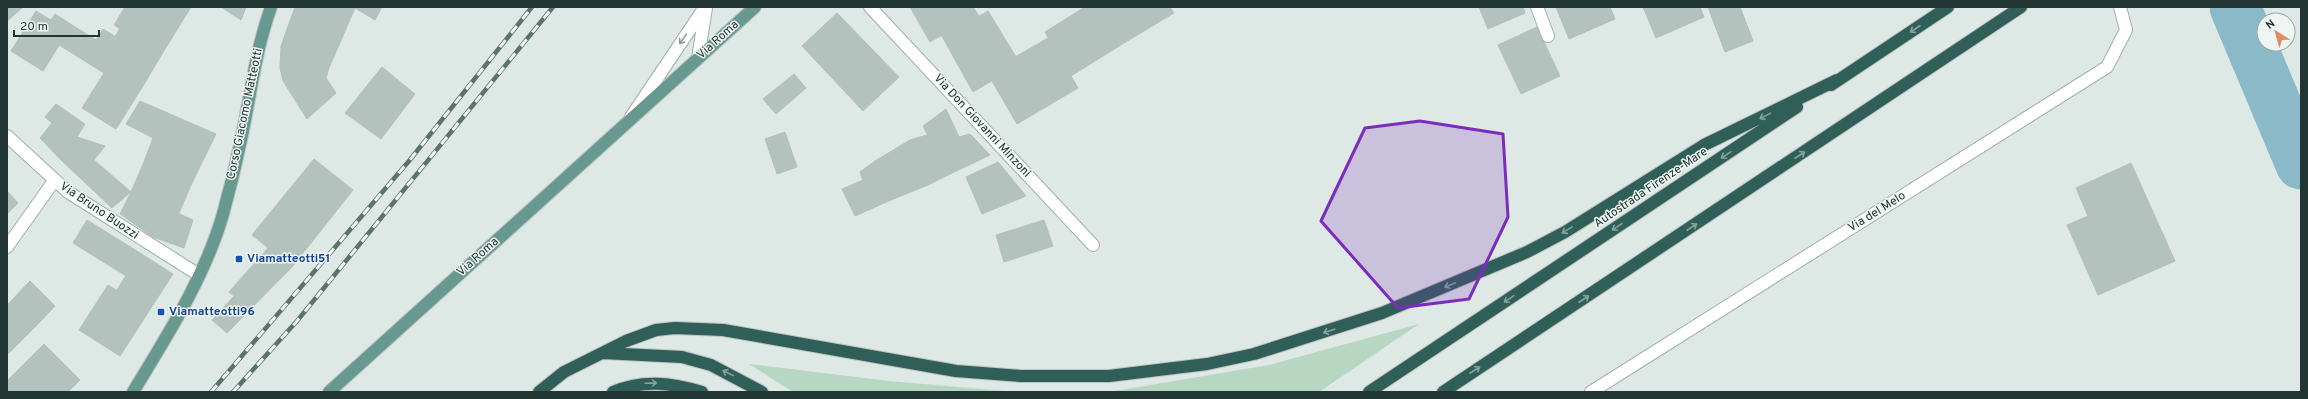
<svg xmlns="http://www.w3.org/2000/svg" width="2308" height="399" viewBox="0 0 2308 399" font-family="Overpass,sans-serif">
	<style>
		.green { fill: #b8d7c3 }
		.lines { fill: none; stroke-linecap: round; stroke-linejoin: round }
		.river { stroke: #8abac8; stroke-width: 51 }
		.building { fill: #b4c2bd; stroke: #b1c1bb }
		.minor-casing { stroke: #a2afab; stroke-width: 14 }
		.major-casing { stroke: #bcc3c2; stroke-width: 14 }
		.highway-casing { stroke: #bcc3c2; stroke-width: 14 }
		.minor { stroke: #fff; stroke-width: 12 }
		.major { stroke: #679990; stroke-width: 12 }
		.highway { stroke: #305f59; stroke-width: 12 }
		.rail-casing { stroke: #5b726d; stroke-width: 4.5 }
		.rail { stroke: #eef5f2; stroke-width: 3; stroke-dasharray: 9; stroke-linecap: butt }
		.oneway { stroke: #86a29e }
		.oneway2 { stroke: #909a98 }
		.marked { fill: #7b2cbf; fill-opacity: 0.2; stroke: #7b2cbf; stroke-width: 3; stroke-linejoin: round }
		.transit-dot { fill: #1a4fb4; stroke: #eef5f2; stroke-width: 1.5 }
		.labels { text-anchor: middle; dominant-baseline: central; stroke-width: 3; stroke-linejoin: round; paint-order: stroke }
		.street-label { font-size: 12px; fill: #213632; stroke: #eef5f2 }
		.transit-label { font-size: 12px; font-weight: bold; fill: #164399; stroke: #eef5f2; text-anchor: start }
	</style>
	<rect width="100%" height="100%" fill="#dee8e4"/>
	<!-- green -->
	<path class="green" d="M1419,324l-100,68h-210l160,-27z
		M749,364l140,17 127,11h-223z"/>
	<g class="lines">
		<!-- river -->
		<path class="river" d="M2235,7l66,157"/>
	</g>
	<!-- building -->
	<path class="building" d="M7,7h14l1,1 -15,13z
		M125,7h66l-29,47 -48,-29z
		M221,7h25l-5,13z
		M295,7h87l-7,13 -20,-12 -26,60 -48,-22z
		M910,7h33l-13,8 12,20 -12,7z
		M943,7h30l6,9 -10,6 -5,-9 -26,16 -8,-14z
		M1085,7h17l22,36 -53,33 -26,-44z
		M1102,7h68l4,6 -50,30z
		M1479,7h44l2,6 -37,16z
		M1556,7h54l5,12 -46,20z
		M1643,7h57l4,10 -48,21z
		M1708,7h32l13,34 -28,11z
		M36,11l15,9 4,-6 17,11 -29,46 -32,-20z
		M988,11l28,46 -20,11 4,8 -27,16 -35,-63 26,-16 5,9z
		M837,13l62,64 -36,34 -61,-65z
		M72,25l24,15 7,-11 13,8 -8,12 14,9 -7,11 28,17 -27,43 -34,-21 22,-35 -45,-28z
		M1537,27l23,49 -39,18 -23,-49z
		M120,28l42,26 -19,32 -28,-17 7,-11 -14,-9z
		M1048,38l30,50 -61,36 -25,-43 8,-5 -4,-8z
		M281,46l48,22 -3,10 10,15 -29,26 -24,-38 -3,-13z
		M382,67l33,27 -34,45 -36,-26z
		M794,74l12,14 -30,26 -13,-15z
		M140,101l76,33 -24,49 -48,-21 9,-24 -27,-14z
		M56,104l29,20 -23,37 -22,-23 12,-15 -7,-6z
		M946,109l13,28 11,-3 20,21 -42,20 -25,-49z
		M785,132l12,35 -20,7 -12,-35z
		M927,135l21,40 -20,10 -18,-45z
		M77,137l28,9 -11,14 37,32 -19,16 -50,-47z
		M910,140l18,45 -37,15 -16,-39z
		M314,159l39,31 -61,77 -40,-32z
		M875,161l16,39 -36,16 -13,-27 21,-9 -3,-8z
		M144,162l48,21 -13,30 -48,-21z
		M998,162l28,34 -44,18 -16,-37z
		M2131,163l44,98 -77,34 -31,-70 21,-9 -12,-28z
		M7,191l11,12 -11,11z
		M131,192l62,28 -9,28 -31,-11 -33,-23z
		M87,220l53,33 -14,23 -53,-33z
		M1044,220l9,26 -49,16 -8,-27z
		M268,248l24,19 -65,66 -15,-13 22,-24 -5,-4z
		M140,253l33,21 -24,37 -32,-21z
		M30,281l25,25 -19,20 -25,-25z
		M108,285l41,26 -29,45 -41,-26z
		M11,301l25,25 -29,29v-50z
		M44,344l36,36 -12,12h-61v-11z"/>
	<g class="lines">
		<defs>
			<path id="minor" d="M870,7l223,238
				M1537,7l11,29
				M698,58l8,-50
				M631,117l74,-110
				M7,136l61,56 131,83
				M7,247l47,-66
				M1591,392l516,-325 19,-37 -6,-23"/>
			<path id="major" d="M133,392c34,-56 72,-115 90,-178 7,-25 13,-50 18,-74 10,-46 14,-88 30,-133
				M329,392l426,-385"/>
			<path id="highway" d="M1831,85l117,-78
				M603,353l79,4 29,8 51,27
				M539,392l25,-20 62,-31 30,-11 19,-2 48,2 233,41 65,5h88l98,-12 47,-10 128,-41 145,-61 38,-20 139,-87 133,-65
				M613,392c30,-13 59,-9 89,0
				M1369,392l428,-285
				M1443,392l578,-385"/>
		</defs>
		<!-- minor casing -->
		<use href="#minor" class="minor-casing"/>
		<!-- major casing -->
		<use href="#major" class="major-casing"/>
		<!-- highway casing -->
		<use href="#highway" class="highway-casing"/>
		<!-- minor -->
		<use href="#minor" class="minor"/>
		<!-- major -->
		<use href="#major" class="major"/>
		<!-- highway -->
		<use href="#highway" class="highway"/>
		<defs>
			<path id="rail" d="M211,392l198,-231 123,-154
				M233,392l64,-71 256,-314"/>
		</defs>
		<!-- rail casing -->
		<use href="#rail" class="rail-casing"/>
		<!-- rail -->
		<use href="#rail" class="rail"/>
	</g>
	<!-- one-way arrows -->
	<defs><path id="oneway-shaft" d="M-6 0H5M1.5-3L5.5 0L1.5 3" fill="none" stroke-width="1.6" stroke-linecap="round" stroke-linejoin="round"/></defs>
	<g class="oneway">
		<use href="#oneway-shaft" transform="translate(1915 29) rotate(147)"/>
		<use href="#oneway-shaft" transform="translate(1765 116) rotate(154)"/>
		<use href="#oneway-shaft" transform="translate(1726 155) rotate(146)"/>
		<use href="#oneway-shaft" transform="translate(1800 155) rotate(-33)"/>
		<use href="#oneway-shaft" transform="translate(1617 227) rotate(146)"/>
		<use href="#oneway-shaft" transform="translate(1692 227) rotate(-33)"/>
		<use href="#oneway-shaft" transform="translate(1567 230) rotate(149)"/>
		<use href="#oneway-shaft" transform="translate(1450 285) rotate(157)"/>
		<use href="#oneway-shaft" transform="translate(1509 299) rotate(146)"/>
		<use href="#oneway-shaft" transform="translate(1584 299) rotate(-33)"/>
		<use href="#oneway-shaft" transform="translate(1329 331) rotate(162)"/>
		<use href="#oneway-shaft" transform="translate(1475 370) rotate(-33)"/>
		<use href="#oneway-shaft" transform="translate(728 373) rotate(-154)"/>
		<use href="#oneway-shaft" transform="translate(651 383) rotate(-2)"/>
	</g>
	<use class="oneway2" href="#oneway-shaft" transform="translate(683 39) rotate(125)"/>
	<!-- marked area -->
	<path class="marked" d="M1420,121l83,13 5,83 -39,82 -71,9 -77,-87 44,-93z"/>
	<!-- markers -->
	<g class="transit-dot">
		<rect x="235" y="255" width="8" height="8" rx="2"/>
		<rect x="157" y="308" width="8" height="8" rx="2"/>
	</g>
	<g class="labels">
		<!-- street labels -->
		<g class="street-label">
			<text transform="translate(718 40) rotate(-42)">Via Roma</text>
			<text transform="translate(245 114) rotate(-78)">Corso Giacomo Matteotti</text>
			<text transform="translate(982 126) rotate(47)">Via Don Giovanni Minzoni</text>
			<text transform="translate(1651 188) rotate(-34)">Autostrada Firenze-Mare</text>
			<text transform="translate(99 211) rotate(34)">Via Bruno Buozzi</text>
			<text transform="translate(1877 212) rotate(-32)">Via del Melo</text>
			<text transform="translate(478 257) rotate(-42)">Via Roma</text>
		</g>
		<!-- transit labels -->
		<g class="transit-label">
			<text x="247" y="259">Viamatteotti51</text>
			<text x="169" y="312">Viamatteotti96</text>
		</g>
	</g>
	<!-- border -->
	<rect width="2308" height="399" fill="none" stroke="#213632" stroke-width="16"/>
	<!-- north arrow -->
	<g transform="translate(2276 32) rotate(323)"><circle r="19" fill="#eef5f2" stroke="#9ca9a5"/>
	<path d="M0-3L7 15L0 10L-7 15Z" fill="#e38b60"/>
	<text y="-6" font-size="11" font-weight="bold" text-anchor="middle" fill="#213632">N</text>
	</g>
	<!-- scale -->
	<path d="M14 30v6h85v-6" fill="none" stroke="#213632" stroke-width="2"/>
	<text x="20" y="30" font-size="12" fill="#213632" stroke="#eef5f2" stroke-width="3" paint-order="stroke">20 m</text>
</svg>
